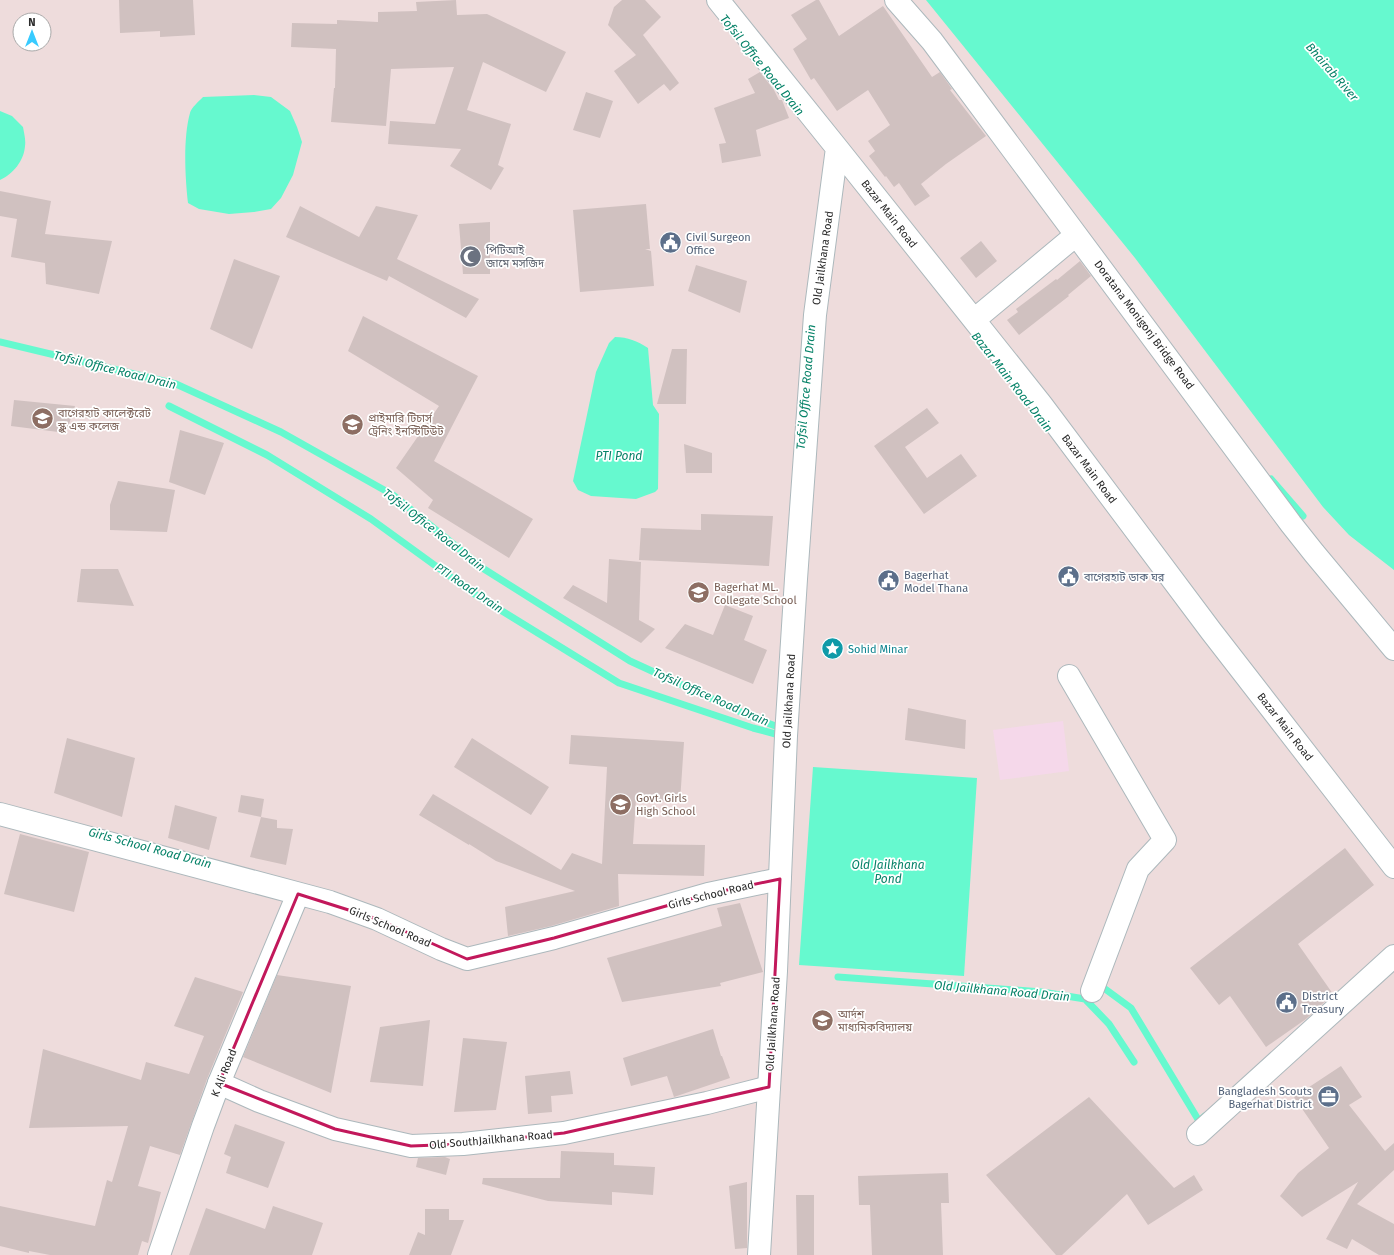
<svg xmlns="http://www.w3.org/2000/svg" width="1394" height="1255" viewBox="0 0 1394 1255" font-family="'Fira Sans','Noto Sans Bengali',sans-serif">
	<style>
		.medical { fill: #f5d8ea }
		.water { fill: #66f9cf }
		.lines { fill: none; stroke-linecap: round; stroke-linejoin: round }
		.stream { stroke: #66f9cf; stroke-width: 7 }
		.building { fill: #d0c1c0 }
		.street-casing { stroke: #acb8bc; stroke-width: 24 }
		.secondary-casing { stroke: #acb8bc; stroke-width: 24 }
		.street { stroke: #fff; stroke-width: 22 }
		.secondary { stroke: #fff; stroke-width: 22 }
		.marked { fill: none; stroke: #c2185b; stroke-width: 3; stroke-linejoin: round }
		.labels { text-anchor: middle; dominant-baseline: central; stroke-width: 3.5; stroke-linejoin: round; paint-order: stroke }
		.street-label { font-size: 11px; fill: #2b2b2b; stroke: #fff }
		.service-label { font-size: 11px; fill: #4e5e75; stroke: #fff; text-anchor: start }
		.worship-label { font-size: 11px; fill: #5b616d; stroke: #fff; text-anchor: start }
		.education-label { font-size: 11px; fill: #785e54; stroke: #fff; text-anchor: start }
		.culture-label { font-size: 11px; fill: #0d838f; stroke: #fff; text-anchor: start }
		.water-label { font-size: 12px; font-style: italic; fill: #068268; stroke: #fff }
	</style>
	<rect width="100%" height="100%" fill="#eedcdc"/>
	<!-- medical -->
	<path class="medical" d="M1063,721l6,50 -69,9 -7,-50z"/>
	<!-- water -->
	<path class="water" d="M926,0h468v570l-45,-35 -26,-28 -188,-249z
		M254,95l17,2 19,14 7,16 5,15 -9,33 -12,23 -10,11 -17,3 -25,2 -30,-5 -11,-6c-3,-26 -5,-65 2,-90 1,-5 9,-12 13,-16z
		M0,111l12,5 11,11c1,6 3,13 2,19 -1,15 -12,28 -25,34z
		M615,337c13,0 22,4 33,11l5,57 6,9 -1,75 -3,3 -19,7 -45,-3 -13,-6 -5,-9 23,-109 13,-29z
		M813,767l164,11 -13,198 -165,-11z"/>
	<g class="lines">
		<!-- stream -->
		<path class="stream" d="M0,342l176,42 105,48 112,63 91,74 146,92 124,57 27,10 1,-3
			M169,406l98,49 104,64 102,74 146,90 134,45 30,8
			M1271,479l32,37
			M838,977l204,15 43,7 24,25 25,38
			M1097,983l34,25 68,113 6,-5"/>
	</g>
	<!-- building -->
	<path class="building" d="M119,0h74l2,35 -35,2v-6l-40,2z
		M456,0l1,15 30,-1 79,38 -20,40 -63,-30 -16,48 44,14 -13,41 6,3 -13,22 -41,-24 11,-17 -73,-5 2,-23 45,3 19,-57 -63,2 -5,57 -55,-4 3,-34h1l1,-39 -45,-2 1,-24 45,1v-4l41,2v-10l39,-1 -1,-9z
		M622,0h23l16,17 -18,18 36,48 -9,8 -6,-7 -26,20 -24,-33 22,-16 -28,-30 6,-18z
		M816,0h3l20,36 44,-30 49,71 8,-5 12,17 -2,1 36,46 -40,28 -25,20 9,12 -15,10 -16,-23 -5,4 -8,-11 -1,1 -16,-21 6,-5 -7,-10 22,-16 -22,-35 -31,21 -23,-33 -3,2 -18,-31 14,-10 -16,-24z
		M760,72l14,18 5,10h3l7,18 -33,12 5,26 -39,7 -3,-19 7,-1 -12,-35 41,-15 -7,-14z
		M586,92l27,9 -13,37 -27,-8z
		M0,191l51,10 -6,33 67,7 -13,53 -53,-10 -1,-21 -34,-6 6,-38 -17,-3z
		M646,204l4,45h-5l6,2 3,35 -74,6 -7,-82z
		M300,206l59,31 17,-31 42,9 -21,44 82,40 -13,19 -77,-42 -2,5 -101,-44z
		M490,222v52h-27l-4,-50z
		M981,241l16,20 -21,17 -16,-20z
		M234,259l46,17 -28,73 -42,-20z
		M1080,261l11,15 -23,19 1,1 -50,39 -12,-15 11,-8 -2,-3 40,-30 1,1z
		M696,265l51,16 -7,32 -52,-22z
		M363,316l115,60 -44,85 99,58 -24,39 -81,-50 5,-8 -37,-32 43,-62 -91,-55z
		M672,349h15l-1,55h-29z
		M14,400l61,6 -9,27 -55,-7z
		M927,408l12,15 -34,24 22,31 34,-24 16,22 -53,38 -50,-68z
		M180,430l44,13 -19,52 -36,-13z
		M684,444l28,9v20h-26z
		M118,481l57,9 -8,42 -57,-2v-25z
		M701,514l72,2 -4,50 -130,-6 2,-32 60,2z
		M609,559l32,3 -2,58 16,9 -14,14 -78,-45 10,-13 34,18z
		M81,569h37l16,37 -57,-4z
		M725,605l28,11 -9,24 23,10 -14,34 -88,-36 20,-24 28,11z
		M908,708l58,12 -1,29 -60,-9z
		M571,735l113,7 -4,60 -44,-3 -3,45 72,1 -1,31 -86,-2 1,32 -68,20 -43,10 -3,-29 70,-16 -79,-30 -27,-17v1l-50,-30 14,-21 128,76 11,-17 30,11 5,-97 -38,-3z
		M67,738l68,20 -13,59 -68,-24z
		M472,738l77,49 -18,28 -77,-48z
		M241,795l23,4 -3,18 -23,-5z
		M175,805l42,12 -8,33 -41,-12z
		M261,817l16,3v8l16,1 -7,36 -36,-8z
		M20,834l69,18 -15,60 -70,-18z
		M1345,848l29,37 -76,59 35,50 -27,25 -40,28 -36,-51 -11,9 -29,-37z
		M740,903l23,69 -43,11 1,3 -99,16 -15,-44 115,-32 -5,-18z
		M277,975l74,11 -20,107 -88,-36z
		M195,977l48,15 -36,87 -27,76 -30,-9 -12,40 23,6 -13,51 -6,-2 -4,14h-88l-21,-4v2l-29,-7v-40l95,20 12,-46 5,2 16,-56 -99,2 14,-79 98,31 5,-18 43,12 15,-38 -30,-10z
		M430,1020l-7,66 -53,-4 10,-55z
		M713,1029l8,27h1l8,22 -56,19 -7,-21 -36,10 -8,-28z
		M463,1038l44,4 -11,68 -42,2z
		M1341,1066l21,31 -13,8 36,46 9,-8v27l-37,34 37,20v31h-15l-27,-16 -5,10 -21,-10 32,-57 -56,35 -22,-21 18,-23 31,-25 -35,-51z
		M570,1071l3,23 -22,2 1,16 -24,2 -3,-38z
		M1089,1097l85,91 20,-13 9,15 -55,35 -21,-31 -65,61h-6l-70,-80z
		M235,1124l50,18 -17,46 -42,-15 5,-16 -7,-3z
		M561,1151l53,2v12l41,2 -2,28 -41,-3v13l-64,-4 -66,-17 1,-6h77z
		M445,1157l5,2 -4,16 -30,-8 2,-9z
		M948,1173l1,30h-8l2,52h-71l-2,-50h-11l-1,-29z
		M747,1182v66l-12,1 -6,-63z
		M796,1195h18v60h-17z
		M273,1206l50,17 -11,32h-123l17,-47 59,21z
		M425,1209h24v11h15l-13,35h-42l9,-23 7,3z"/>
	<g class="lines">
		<defs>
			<path id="street" d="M1069,676l96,164 -27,29 -46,122
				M219,1083l40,18 76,28 76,17 52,-2 101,-11 143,-30 62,-16"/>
			<path id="secondary" d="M718,0l119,148 204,256 170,227 183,236
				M896,0l36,41 359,483 23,29 80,96
				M974,320l102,-85
				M0,814l330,88 47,17 64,30 26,10 87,-21 154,-44 72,-15
				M1198,1134l196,-178
				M159,1255l44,-129 16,-43 79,-189
				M759,1255l17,-284 10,-235 10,-157 19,-264 22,-167"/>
		</defs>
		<!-- street casing -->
		<use href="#street" class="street-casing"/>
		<!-- secondary casing -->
		<use href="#secondary" class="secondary-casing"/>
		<!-- street -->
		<use href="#street" class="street"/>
		<!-- secondary -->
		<use href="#secondary" class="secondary"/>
	</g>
	<!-- marked area -->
	<path class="marked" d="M780,879l-11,208 -205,46 -101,11 -52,2 -76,-17 -116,-46 79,-189 79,25 90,40 87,-21 154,-44z"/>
	<!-- icons -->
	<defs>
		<symbol id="civic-disc" viewBox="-11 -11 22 22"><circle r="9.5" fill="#5c6f8a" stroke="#fff"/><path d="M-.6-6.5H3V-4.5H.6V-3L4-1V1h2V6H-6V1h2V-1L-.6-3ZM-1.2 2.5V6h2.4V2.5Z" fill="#fff"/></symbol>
		<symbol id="mosque-disc" viewBox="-11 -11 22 22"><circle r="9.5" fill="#6b7280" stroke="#fff"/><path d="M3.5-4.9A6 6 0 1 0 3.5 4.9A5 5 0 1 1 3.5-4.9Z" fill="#fff"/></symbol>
		<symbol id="school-disc" viewBox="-11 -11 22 22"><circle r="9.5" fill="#8d6e63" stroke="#fff"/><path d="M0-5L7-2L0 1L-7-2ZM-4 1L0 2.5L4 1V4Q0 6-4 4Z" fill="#fff"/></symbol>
		<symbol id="sight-disc" viewBox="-11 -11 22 22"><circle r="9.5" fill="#0f9aa8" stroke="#fff"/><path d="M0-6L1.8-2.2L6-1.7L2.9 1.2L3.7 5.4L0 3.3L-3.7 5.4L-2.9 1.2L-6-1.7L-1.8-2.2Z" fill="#fff"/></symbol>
		<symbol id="office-disc" viewBox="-11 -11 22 22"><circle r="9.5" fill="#5c6f8a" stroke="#fff"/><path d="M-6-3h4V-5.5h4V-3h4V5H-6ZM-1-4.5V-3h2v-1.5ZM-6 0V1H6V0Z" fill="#fff"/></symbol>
	</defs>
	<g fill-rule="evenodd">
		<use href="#civic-disc" x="658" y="230" width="25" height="25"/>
		<use href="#mosque-disc" x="458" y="244" width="25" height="25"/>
		<use href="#school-disc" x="30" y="406" width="25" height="25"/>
		<use href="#school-disc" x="340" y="412" width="25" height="25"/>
		<use href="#civic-disc" x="1056" y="564" width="25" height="25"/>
		<use href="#civic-disc" x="876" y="568" width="25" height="25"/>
		<use href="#school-disc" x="686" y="580" width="25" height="25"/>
		<use href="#sight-disc" x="820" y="636" width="25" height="25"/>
		<use href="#school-disc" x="608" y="792" width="25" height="25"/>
		<use href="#civic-disc" x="1274" y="990" width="25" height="25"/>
		<use href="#school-disc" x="810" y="1008" width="25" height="25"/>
		<use href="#office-disc" x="1316" y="1084" width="25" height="25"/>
	</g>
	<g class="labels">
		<!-- street labels -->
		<g class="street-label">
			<text transform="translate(889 214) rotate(52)">Bazar Main Road</text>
			<text transform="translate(823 258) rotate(-82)">Old Jailkhana Road</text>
			<text transform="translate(1144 325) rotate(53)">Doratana Monigonj Bridge Road</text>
			<text transform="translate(1089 469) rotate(53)">Bazar Main Road</text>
			<text transform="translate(789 701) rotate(-87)">Old Jailkhana Road</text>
			<text transform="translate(1285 727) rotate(52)">Bazar Main Road</text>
			<text transform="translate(711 895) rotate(-14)">Girls School Road</text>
			<text transform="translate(390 927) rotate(23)">Girls School Road</text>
			<text transform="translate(773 1024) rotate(-86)">Old Jailkhana Road</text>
			<text transform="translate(224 1073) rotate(-68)">K Ali Road</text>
			<text transform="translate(491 1140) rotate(-5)">Old SouthJailkhana Road</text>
		</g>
		<!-- service labels -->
		<g class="service-label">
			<text x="686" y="237">Civil Surgeon<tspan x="686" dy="13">Office</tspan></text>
			<text x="904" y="575">Bagerhat<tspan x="904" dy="13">Model Thana</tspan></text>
			<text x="1084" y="577">বাগেরহাট ডাক ঘর</text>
			<text x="1302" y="996">District<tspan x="1302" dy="13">Treasury</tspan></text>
			<text x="1312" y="1091" text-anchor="end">Bangladesh Scouts<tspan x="1312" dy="13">Bagerhat District</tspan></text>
		</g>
		<!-- worship labels -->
		<g class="worship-label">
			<text x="486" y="250">পিটিআই<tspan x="486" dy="13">জামে মসজিদ</tspan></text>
		</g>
		<!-- education labels -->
		<g class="education-label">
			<text x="58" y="413">বাগেরহাট কালেক্টরেট<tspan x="58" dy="13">স্কুল এন্ড কলেজ</tspan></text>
			<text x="368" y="418">প্রাইমারি টিচার্স<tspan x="368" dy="13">ট্রেনিং ইনস্টিটিউট</tspan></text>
			<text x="714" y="587">Bagerhat ML.<tspan x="714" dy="13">Collegate School</tspan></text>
			<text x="636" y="798">Govt. Girls<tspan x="636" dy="13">High School</tspan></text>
			<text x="838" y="1014">আর্দশ<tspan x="838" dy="13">মাধ্যমিকবিদ্যালয়</tspan></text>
		</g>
		<!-- culture labels -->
		<g class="culture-label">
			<text x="848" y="649">Sohid Minar</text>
		</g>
		<!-- water labels -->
		<g class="water-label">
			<text transform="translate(762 65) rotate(51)">Tofsil Office Road Drain</text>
			<text transform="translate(1332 72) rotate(49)">Bhairab River</text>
			<text transform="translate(115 370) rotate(14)">Tofsil Office Road Drain</text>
			<text transform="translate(1012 382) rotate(52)">Bazar Main Road Drain</text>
			<text transform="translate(806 387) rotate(-85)">Tofsil Office Road Drain</text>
			<text x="619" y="456">PTI Pond</text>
			<text transform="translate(434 530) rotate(38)">Tofsil Office Road Drain</text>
			<text transform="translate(469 588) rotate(34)">PTI Road Drain</text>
			<text transform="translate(711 697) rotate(24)">Tofsil Office Road Drain</text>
			<text transform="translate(150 848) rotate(15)">Girls School Road Drain</text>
			<text x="888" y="865">Old Jailkhana<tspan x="888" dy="14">Pond</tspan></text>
			<text transform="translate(1002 991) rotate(5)">Old Jailkhana Road Drain</text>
		</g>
	</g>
	<!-- north arrow -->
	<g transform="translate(32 32)"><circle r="19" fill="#ffffff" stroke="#aaaaaa"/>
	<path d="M0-3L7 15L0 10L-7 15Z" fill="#38cbff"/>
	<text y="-6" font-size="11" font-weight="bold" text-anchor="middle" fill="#2b2b2b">N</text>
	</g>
</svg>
